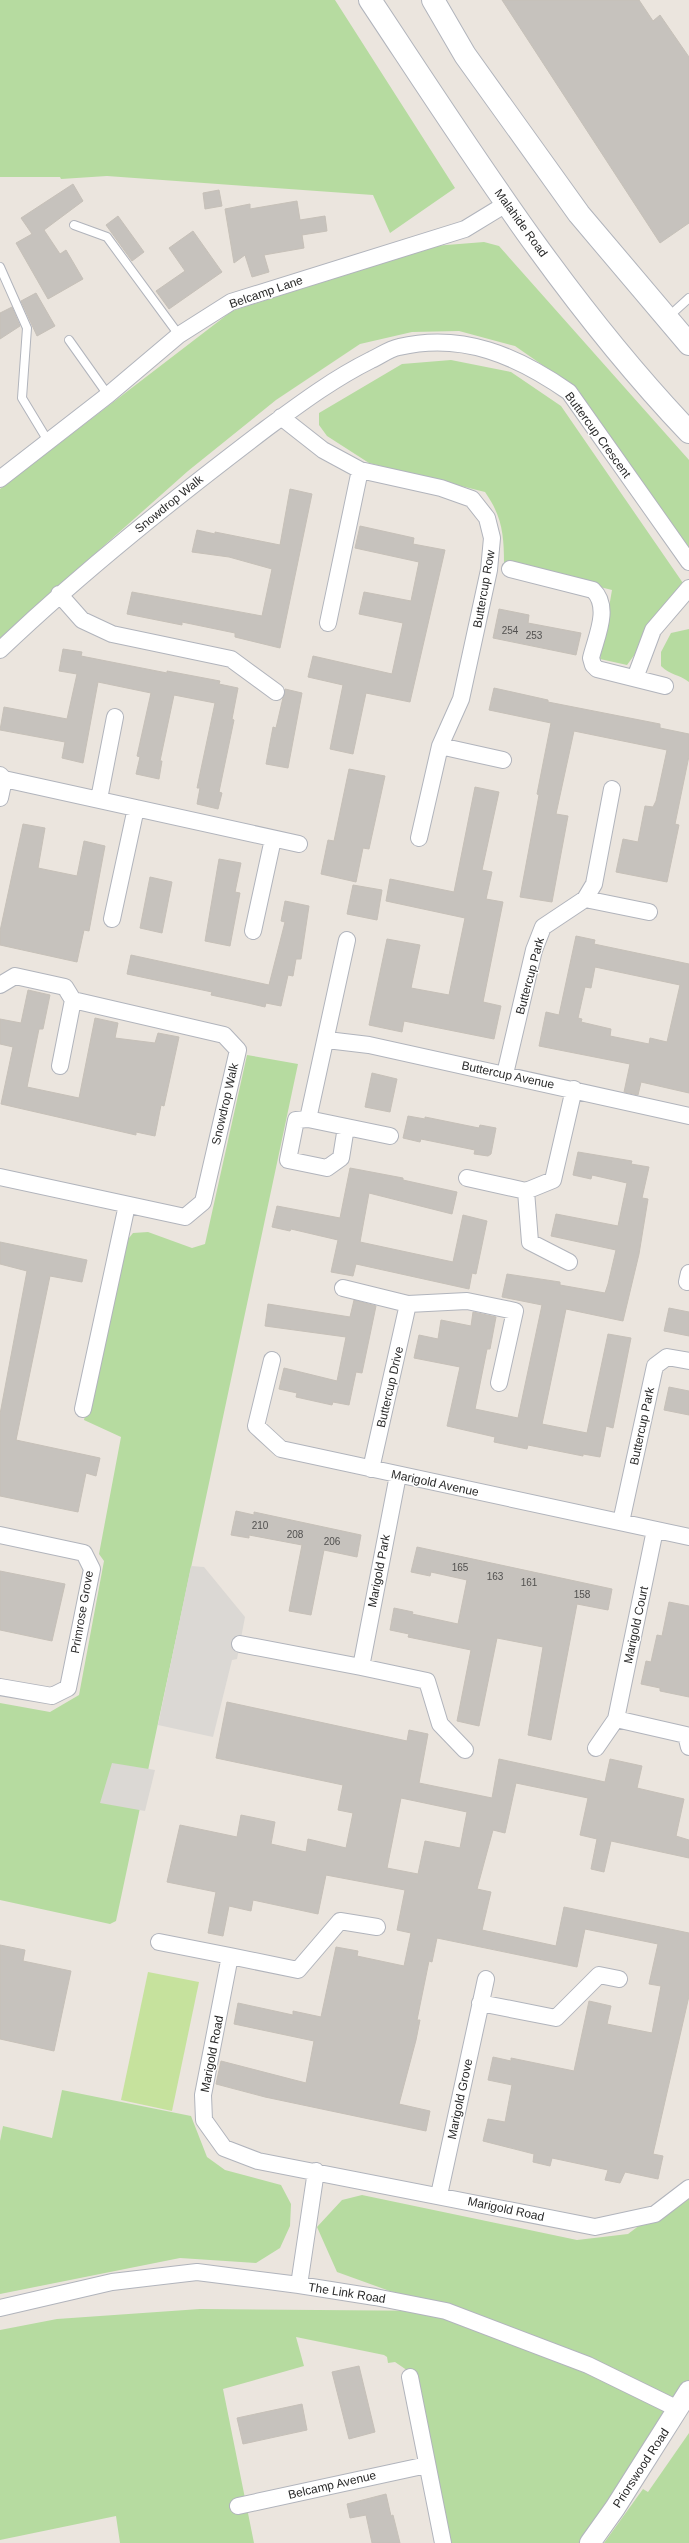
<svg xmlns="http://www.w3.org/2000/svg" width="689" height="2543" viewBox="0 0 689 2543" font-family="Arial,sans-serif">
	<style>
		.green { fill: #b6dba0 }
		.pitch { fill: #c6e29d }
		.plaza { fill: #dbd8d4 }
		.building { fill: #c6c2bd; stroke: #c6c0b8; fill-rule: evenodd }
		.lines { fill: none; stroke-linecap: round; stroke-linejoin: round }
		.service-casing { stroke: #b1b4bc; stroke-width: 10 }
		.minor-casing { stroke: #b1b4bc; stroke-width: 18 }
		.tertiary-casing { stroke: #b1b4bc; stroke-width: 22 }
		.secondary-casing { stroke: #b1b4bc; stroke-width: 24 }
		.service { stroke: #fff; stroke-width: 8 }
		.minor { stroke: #fff; stroke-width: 16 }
		.tertiary { stroke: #fff; stroke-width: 20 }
		.secondary { stroke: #fff; stroke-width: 22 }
		.labels { text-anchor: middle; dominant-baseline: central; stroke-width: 3; stroke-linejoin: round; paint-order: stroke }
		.number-label { font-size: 10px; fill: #51504f }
		.street-label { font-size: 12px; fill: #2a2a2a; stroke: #fff }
	</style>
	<rect width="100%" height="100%" fill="#ebe5de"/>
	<!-- green -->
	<path class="green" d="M0,0h335l120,188 -65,45 -17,-38 -266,-19 -46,3 -1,-2h-60z
		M484,242l15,4 190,214v96l-128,-178 -46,-32 -56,-15 -47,1 -52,12 -84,56 -88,71 -188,167v-149l232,-178 202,-65z
		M451,360l60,12 50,34 124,180 -58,79 -27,-6 12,-69 -108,-27c0,-28 -2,-47 -19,-71l-116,-29 -42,-27 -8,-11v-12l83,-49z
		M689,629v53c-10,-8 -18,-6 -28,-16v-14l10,-19z
		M247,1055l51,9 -182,857 -6,3 -110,-24v-197l50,9 29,-17 25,-134 -5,-7 22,-117 -37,-17 36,-171 13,-16 15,-1 44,16 13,-4z
		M62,2090l129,26 16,41 18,13 56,15 10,19 -1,22 -10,22 -24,15 -76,-5 -180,36v-153l3,-15 49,12z
		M689,2188v202l-101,153h-146l-28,-168 -19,-13 -7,1 -1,-6 -3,-2 -88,-18 8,29 -81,23 31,154h-134l-4,-27 -116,24v-210l57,-11 143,-10 245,2 -108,-39 -20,-45 25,-27 20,-5 215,45 51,-6z
		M689,2433v110h-85l39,-54 5,3z"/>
	<!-- pitch -->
	<path class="pitch" d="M148,1972l51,10 -27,129 -51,-11z"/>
	<!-- plaza -->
	<path class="plaza" d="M191,1566l13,1 41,50 -8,42 -5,1 -19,77 -55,-12z
		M112,1763l43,7 -10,41 -45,-8z"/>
	<!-- building -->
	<path class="building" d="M502,0h137l14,21 7,-6 29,42v166l-29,20z
		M73,184l10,17 -39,29 16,24 6,-4 17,29 -35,20 -32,-56 16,-9 -11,-16z
		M219,190l3,16 -17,3 -2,-16z
		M297,201l3,19 25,-4 2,15 -25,4 2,13 -40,7 5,17 -17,5 -7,-22 -11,8 -9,-54 25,-5v5z
		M118,216l26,36 -12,9 -26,-36z
		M193,231l29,41 -53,37 -13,-18 29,-20 -16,-23z
		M36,293l19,33 -18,10 -16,-35z
		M12,307l8,19 -20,13v-26z
		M290,489l22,5 -32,154 -45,-11v-4l-53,-11v3l-55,-11 5,-22 130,24 10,-47 -43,-12 -37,-5 5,-22 18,4v-2l65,13z
		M360,526l54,12 -1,6 32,6 -35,152 -44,-9 -13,61 -23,-5 13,-64 -35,-8 5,-21 79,18 11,-51 -44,-9 5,-22 47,9 8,-39 -64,-14z
		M499,609l30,6 -1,8 53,10 -5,22 -83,-17z
		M63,649l19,3 -1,4 86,17v-2l53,10 -1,3 19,4 -6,31 2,1 -15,72 3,1 -4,16 -21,-5 3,-16h-3l18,-85 -41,-8 -14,66h2l-3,18 -23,-5 4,-17 -3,-1 14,-63 -53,-11 -15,81 -21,-5 3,-16 -65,-12 4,-23 63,12 10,-45 -18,-3z
		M494,688l54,12v2l112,22v4l29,6v22l-14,68 4,1 -12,57 -51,-10 7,-33 15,3 7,-36 8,1 3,-6 11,-51 -93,-19 -18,83 12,2 -16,86 -32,-5 19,-102 -2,-1 14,-71 -62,-13z
		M285,689l17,4 -14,75 -22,-4 7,-37 3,1z
		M349,769l36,7 -16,73 -6,-1 -7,34 -35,-8 7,-34 6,1z
		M475,787l24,5 -17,78 10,2 -6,27 17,3 -20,100 18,4 -7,33 -90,-18 -2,11 -33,-7 18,-86 33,6 -9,43 38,7 16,-77 -79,-17 4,-22 64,13z
		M23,824l22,4 -7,40 39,8 7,-35 21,5 -16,85 -5,-1 -7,32 -77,-17v-14z
		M219,859l22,4 -6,29 5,1 -10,53 -25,-5z
		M150,877l22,5 -10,51 -22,-5z
		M353,885l29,5 -5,30 -30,-6z
		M285,901l24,5 -8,53h-5l-3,17 -5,-1 -7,31 -15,-3 -1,4 -17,-4 -37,-8 1,-3 -85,-18 4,-19 138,30 16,-63 -4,-1z
		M576,936l19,4 -1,4 95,20v129l-48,-11 -3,13 -14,-3 6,-28 -91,-18 7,-34 13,3zM595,967l85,18 -13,57 -17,-4 -1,6 -39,-8 1,-7 -30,-7 1,-3 -4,-1 7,-31 6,1z
		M28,990l22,5 -7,34h-4l-12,58 52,11 16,-80 23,5 -3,15 40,5 3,-10 21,4 -15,69 -3,-1 -6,31 -19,-4v3l-135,-31 12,-57 -13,-3v-25l21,4z
		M372,1073l25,6 -7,33 -25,-5z
		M408,1116l17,3v-2l54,11 1,-3 16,3 -5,26 -3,2 -14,-2 1,-4 -54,-11 -1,3 -17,-4z
		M578,1152l54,9 -1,3 18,3 -7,31 6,1 -9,55 -16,67 -57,-12 -24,115 45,9 21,-99 23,4 -18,90 -7,-2 -6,31 -17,-3v2l-55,-11 -1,4 -33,-7 1,-5 -48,-11 13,-59 -46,-9 5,-23 19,4 3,-19 30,6 2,-14 23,5 -6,32h-3l-12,60 43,9 24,-113 -40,-8 5,-23 53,8v3l45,8 3,-9 8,-34 -65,-14 5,-22 62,12 9,-43 -35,-8 -1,4 -18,-4z
		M350,1168l53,10v2l54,12 -5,22 -83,-21 -9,49 93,20 10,-47 24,6 -11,53 -4,-1 -3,16 -113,-25 -3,12 -22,-4 7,-32 -47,-11 -1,2 -18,-4 5,-21 63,12z
		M0,1242l87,18 -5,22 -32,-6 -34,164 84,18 -4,18 -10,-3 -8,39 -78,-16v-82l27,-143 -27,-7z
		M354,1300l22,6 -14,67 -6,-1 -7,33 -16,-3 -1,3 -36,-8 1,-4 -18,-4 5,-21 53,13 9,-44 -81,-11 3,-22 82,13z
		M669,1308l20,4v24l-25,-5z
		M669,1387l20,4v24l-25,-5z
		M236,1511l18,4v-3l107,23 -4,22 -33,-7 -13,65 -22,-4 13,-66 -53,-10v3l-18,-3z
		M417,1547l195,42 -4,21 -31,-6 -26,136 -23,-5 15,-88 -46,-9 -18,88 -22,-5 14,-71 -63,-13 1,-3 -19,-4 4,-22 19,4 -1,2 46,10 9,-44 -36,-8 -1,4 -19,-4z
		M0,1571l65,13 -13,57 -52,-11z
		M669,1602l20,4v91l-29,-6v-3l-19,-4 5,-23 5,1 6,-27 5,1z
		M227,1702l180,39 2,-11 19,4 -9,49 73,15 7,-39 106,23 5,-23 32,7 -5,22 47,11 -8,37 13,4v18l-78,-17 -7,31 -13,-3 6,-30 -17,-4 8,-37 -72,-15 -11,50 -12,-3 -16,59 14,3 -9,38 51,11 23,5 8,-39 125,26v63l-36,158 10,2 -5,23 -33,-7 -5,11 -15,-3 3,-10 -56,-12 -2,8 -17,-4 1,-8 -51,-13 5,-22 17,3 7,-37 -24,-5 5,-23 18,4v-3l63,13 15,-70 22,5 -4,18 45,9 9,-47 -12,-2 9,-40 -73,-15 -8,38 -140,-29 -5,24 -3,-1 -12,59h3l-4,20 -17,64 31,7 -4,20 -161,-34 -49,-13 5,-23 85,22 8,-42 -80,-17 4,-21 55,12v-4l28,6 15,-70 22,4 -1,5 47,10 7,-33 -14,-3 8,-40 -79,-15 -8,39 -65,-14 -2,11 -22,-5 -6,30 -15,-3 8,-41 -49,-10 13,-57 57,12 4,-22 34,7 -4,22 35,8 2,-13 38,9 7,-35 -15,-3 5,-25 -127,-27zM401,1798l66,14 -7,36 -35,-7 -7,33 -31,-6z
		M0,1945l25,5 -2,11 48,10 -17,80 -54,-12z
		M359,2366l16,66 -26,7 -17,-67z
		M302,2404l5,26 -64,14 -6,-26z
		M386,2494l5,22 2,-1 7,28h-28l-6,-28 -16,3 -3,-14z"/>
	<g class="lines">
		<defs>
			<path id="service" d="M74,225l33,12 72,98
				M0,267l27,61 -5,70 26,43
				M667,318l22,-20
				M69,340l39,55"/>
			<path id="minor" d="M281,417l42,33 37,20 81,18 31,11 15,19 5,20 -3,32 -28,129 -21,47 -21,92
				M0,479l108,-84 71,-60 52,-33 234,-73 41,-25
				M510,569l83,21c18,17 3,47 -2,68l2,7 4,4 68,17
				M59,594l23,26 30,14 119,25 45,33
				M328,623l32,-153
				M0,650c84,-80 175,-152 267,-222 34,-25 66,-49 104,-68 9,-4 18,-11 28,-13 64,-15 118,9 170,45l120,170
				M635,678l18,-48 36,-42
				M440,746l63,14
				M0,775l4,4 295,65
				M0,798l4,-19
				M99,799l16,-82
				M585,899l64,13
				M112,919l24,-111
				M253,931l20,-92
				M347,940l-39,179 82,17
				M0,985l15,-9 50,11 8,13 151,35 14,15 -35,152 -18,15 -185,-40
				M327,1040l42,5 320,71
				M60,1066l13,-66
				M505,1074l29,-124 9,-23 42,-28 9,-15 18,-95
				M308,1119l-12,1 -8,40 39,8 14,-10 5,-31
				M467,1178l59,13
				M569,1262l-39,-20 -4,-51 27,-11 21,-91
				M687,1282l2,-9
				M343,1288l65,16 59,-3 48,10 -16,72
				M272,1360l-16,66 25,23 408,88
				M83,1409l44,-204
				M371,1469l37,-165
				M621,1522l34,-156 12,-9 22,4
				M655,1530l-39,189 70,16 3,12
				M0,1535l84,18 8,16 -24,119 -16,8 -52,-9
				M240,1644l121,23 37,-192
				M361,1667l66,14 13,43 25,26
				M596,1748l20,-29
				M159,1942l71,14 -27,139 1,25 20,28 34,13 337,66 60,-13 34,-26
				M230,1956l68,14 42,-49 37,6
				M480,2003l76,15 43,-43 20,4
				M439,2195l47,-216
				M299,2285l17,-114
				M0,2308l112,-26 85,-10 102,13 76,12 71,14 142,54 90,44
				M410,2377l33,166
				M238,2506l189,-41"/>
			<path id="tertiary" d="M590,2543l25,-35 74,-117"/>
			<path id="secondary" d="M370,0c99,149 195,302 319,432
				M433,0l32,55 114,159 110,130"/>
		</defs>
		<!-- service casing -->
		<use href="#service" class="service-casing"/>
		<!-- minor casing -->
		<use href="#minor" class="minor-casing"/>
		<!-- tertiary casing -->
		<use href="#tertiary" class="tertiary-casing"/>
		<!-- secondary casing -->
		<use href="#secondary" class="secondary-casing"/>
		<!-- service -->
		<use href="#service" class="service"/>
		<!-- minor -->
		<use href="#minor" class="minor"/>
		<!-- tertiary -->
		<use href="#tertiary" class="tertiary"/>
		<!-- secondary -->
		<use href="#secondary" class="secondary"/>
	</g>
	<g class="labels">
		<!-- number labels -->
		<g class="number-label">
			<text x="510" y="630">254</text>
			<text x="534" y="635">253</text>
			<text x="260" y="1525">210</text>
			<text x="295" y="1534">208</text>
			<text x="332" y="1541">206</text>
			<text x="460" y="1567">165</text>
			<text x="495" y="1576">163</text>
			<text x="529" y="1582">161</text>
			<text x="582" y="1594">158</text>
		</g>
		<!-- street labels -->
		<g class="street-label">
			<text transform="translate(521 223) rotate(54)">Malahide Road</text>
			<text transform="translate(266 292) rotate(-19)">Belcamp Lane</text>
			<text transform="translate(598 435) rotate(54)">Buttercup Crescent</text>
			<text transform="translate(169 504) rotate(-39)">Snowdrop Walk</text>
			<text transform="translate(484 589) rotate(-80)">Buttercup Row</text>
			<text transform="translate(530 976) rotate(-75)">Buttercup Park</text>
			<text transform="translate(508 1075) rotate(12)">Buttercup Avenue</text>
			<text transform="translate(225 1104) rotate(-77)">Snowdrop Walk</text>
			<text transform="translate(390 1387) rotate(-77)">Buttercup Drive</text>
			<text transform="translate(642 1426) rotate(-78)">Buttercup Park</text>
			<text transform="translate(435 1483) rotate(12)">Marigold Avenue</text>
			<text transform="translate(379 1571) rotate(-79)">Marigold Park</text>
			<text transform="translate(82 1612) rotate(-80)">Primrose Grove</text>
			<text transform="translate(636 1625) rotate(-78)">Marigold Court</text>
			<text transform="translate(212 2054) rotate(-79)">Marigold Road</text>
			<text transform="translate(460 2099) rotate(-78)">Marigold Grove</text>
			<text transform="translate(506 2209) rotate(12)">Marigold Road</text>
			<text transform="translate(347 2293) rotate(9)">The Link Road</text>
			<text transform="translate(641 2468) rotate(-57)">Priorswood Road</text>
			<text transform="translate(332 2485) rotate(-13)">Belcamp Avenue</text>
		</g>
	</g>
</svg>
